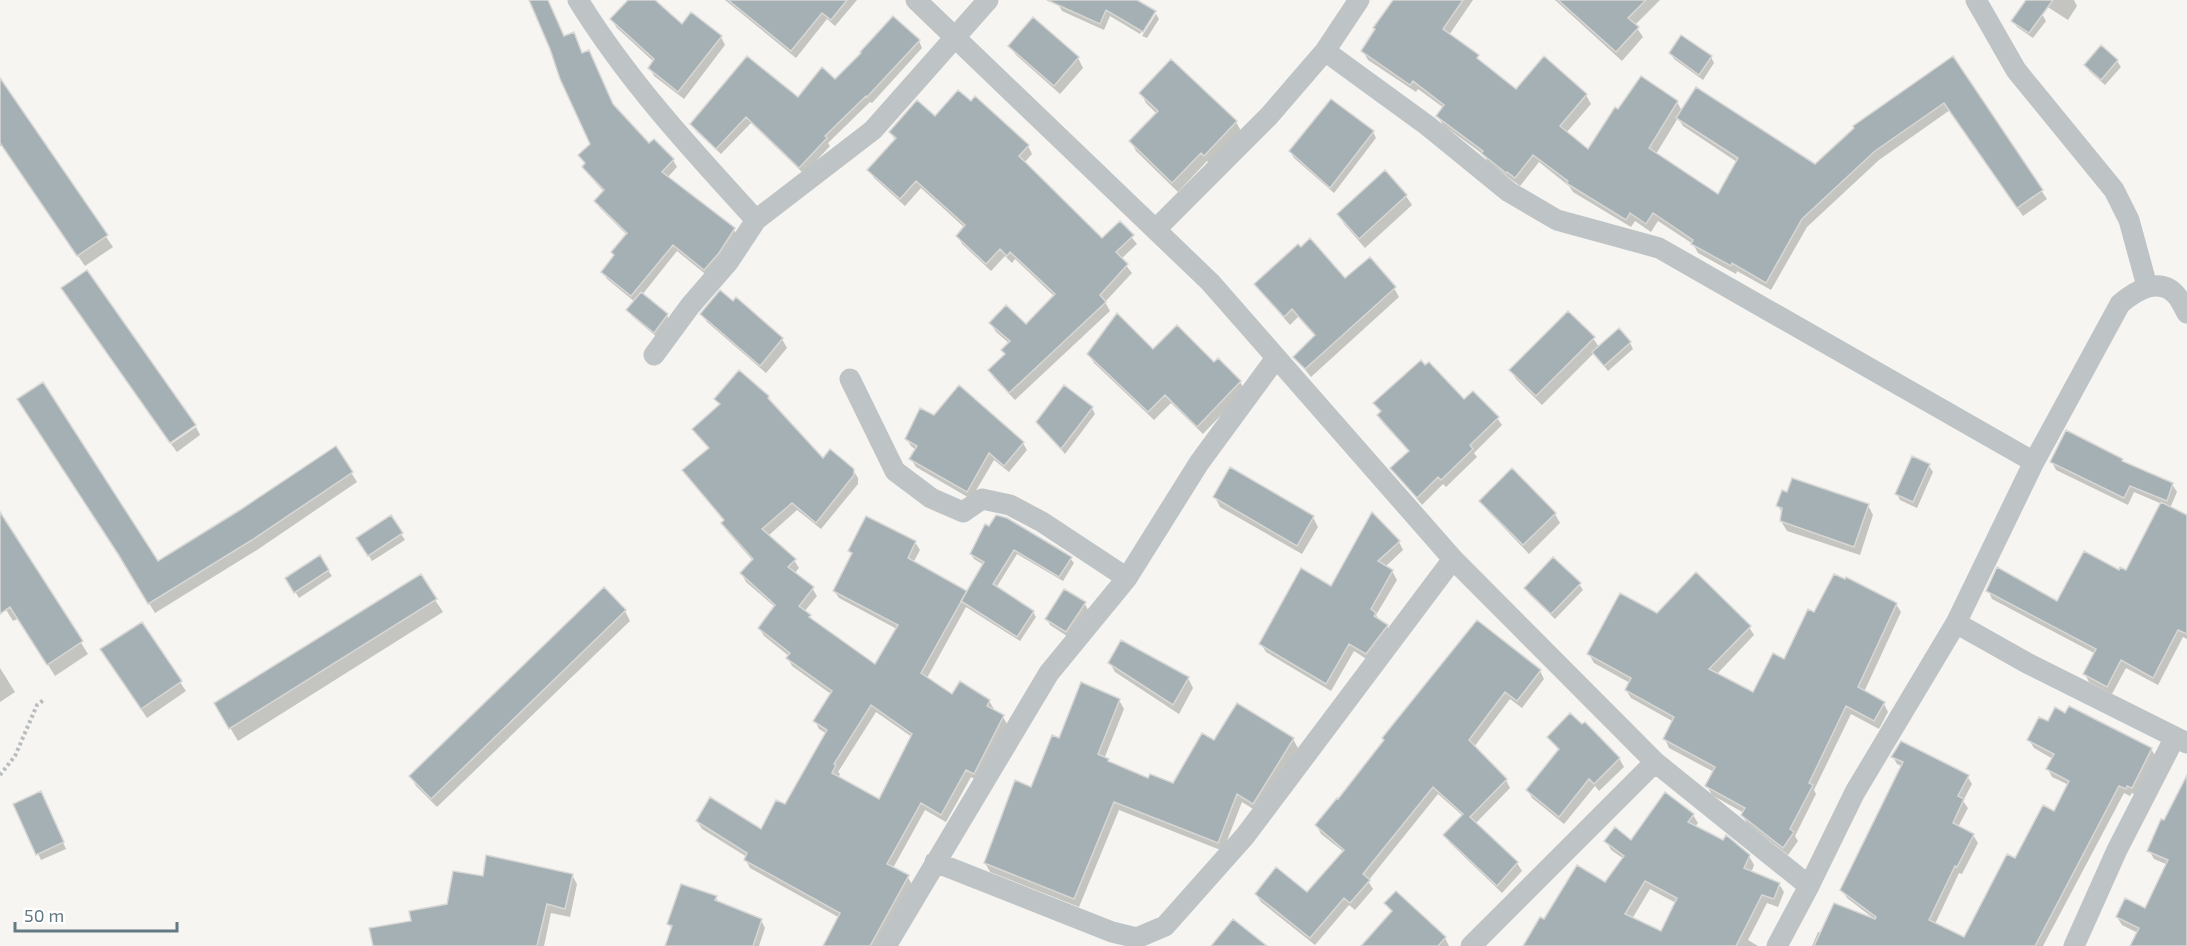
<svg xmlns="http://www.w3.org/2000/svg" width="2187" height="946" viewBox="0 0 2187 946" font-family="'Exo 2',sans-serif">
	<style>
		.shadow { fill: #0003; fill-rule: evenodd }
		.building { fill: #a5b0b4; stroke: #d7d7d5; stroke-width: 1.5; fill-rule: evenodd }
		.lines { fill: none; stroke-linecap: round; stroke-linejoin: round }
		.path { stroke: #b8bcbe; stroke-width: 4; stroke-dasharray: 3 3; stroke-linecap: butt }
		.minor { stroke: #bec4c6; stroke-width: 21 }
	</style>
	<rect width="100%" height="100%" fill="#f6f5f2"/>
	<!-- shadow -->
	<path class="shadow" d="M540,0h7l17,37 13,4 6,14 30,52 36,38 5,-4 19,19 4,7 -10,11 67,52 4,7 -29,40 -32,-26 -35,44 25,20 3,7 -12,16 -26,-22 -4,-6 7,-8 -28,-23 -4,-7 12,-15 12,-22 -27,-27 -5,-7 9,-9 -16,-18 -4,-7 2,-2 -6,-9 12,-11z
		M630,0h23l29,26 39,11 4,8 -41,54 -30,-23 -4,-8 4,-6 -37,-34 -5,-8z
		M725,0h132l-22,26 -8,-7 -31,39z
		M1060,0h77l18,14h-3l-12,20 -30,-18 -6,14 -42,-19 -4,-7z
		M1395,0h78l-24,35 24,22 43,34 28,-33 42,37 5,9 -25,29 23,18 30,-40 58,-9 5,9 133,55 137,-108 95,141 -24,17 -73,-106 -71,50 -72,67 -36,63 -34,-19 -1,3 -38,-21 -5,-9 -35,-23 -7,11 -16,-11 -4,6 -58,-35 -4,-6 -30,-24 -19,24 -32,-24 -4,-7 -41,-30 -5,-9 6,-8 -26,-19 -2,3 -48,-32 -5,-9zM1678,118l5,8 54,36 -18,34 -63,-42z
		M1555,0h105l-25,25 8,12 -21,24z
		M2041,0h33l3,6 -9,14 -25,-16z
		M1156,14l3,5 -12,19 -5,-2z
		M2042,14l4,7 -13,17 -16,-11 -4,-6z
		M919,41l3,7 -50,55 -2,-1 -42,41 2,3 -26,28 -53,-51 -30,31 -25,-23 -4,-7 106,-25z
		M1010,46l68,12 5,10 -23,26 -44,-39z
		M2102,47l15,14 4,6 -16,18 -16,-14 -3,-6z
		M1671,53l40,4 3,6 -11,17 -29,-21z
		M0,83l113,164 -28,19 -83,-120h-2z
		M1141,93l95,29 5,9 -31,33 -3,-3 -29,31 -42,-41 -5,-10 26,-27 -11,-11z
		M935,118l93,28 4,8 -8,9 78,77 18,-17 17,21 -16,15 11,14 -27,29 5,9 -95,89 -21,-22 -5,-8 17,-15 3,-12 -13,-11 -5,-8 35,2 29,-29 -40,-38 -3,4 -7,-7 -14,15 -29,-27 -4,-8 7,-8 -44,-40 -16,18 -31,-28 -5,-8 27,-29 -6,-9z
		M1373,132l3,6 -42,55 -40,-35 -4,-7z
		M1385,172l21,24 6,9 -47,43 -21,-24 -5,-10z
		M1345,280l49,8 5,9 -88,80 -16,-20 21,-20 -18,-20 -8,8 -28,-32 -6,-9z
		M736,299l46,40 5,9 -21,25 -59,-51 -5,-8 31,-11z
		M1593,338l6,9 31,-4 3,6 -25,22 -14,-18 -52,52 -26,-26 -5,-9z
		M1153,351l61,13 26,18 5,8 -42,44 -32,-31 -17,17 -60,-57 -5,-9z
		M768,397l5,8 50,55 30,10 5,8v6l-37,45 -24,-19 -29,26 26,24 5,8 -5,6 18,14 5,8 -13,16 9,10 62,44 22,-37 -58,-31 -5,-7 18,-36 -2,-4 65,-9 5,8 -7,13 54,31 17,-29 -10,-6 -3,-5 15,-28 84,32 4,5 -11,18 -46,-27 -21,34 37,24 3,5 -16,24 -54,-34 -39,71 25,18 37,5 5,8 -2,2 11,6 4,7 -29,57 -7,-4 -25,45 -21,-12 -32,58 14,8 5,8 -33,62h-54l15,-28 -90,-50 -4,-8 1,-3 -45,-28 -5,-8 64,10 24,-25 42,-72 -8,-5 -4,-8 16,-27 -39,-28 -4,-8 1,-2 -25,-20 -5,-8 16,-21 -29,-25 -4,-8 11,-13 -26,-30 -4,-7 2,-2 -41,-51 25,-22 -15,-19 26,-24 -4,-7zM876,712l36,25 -33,64 -41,-23 2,-4 -2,-2z
		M1464,402l33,16 5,7 -28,28 3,4 -31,30 -3,-3 -21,21 -30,-37 18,-16 -27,-29 -4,-8 2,-2 -6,-10z
		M1092,408l3,6 -30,40 -27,-32z
		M934,417l89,26 4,7 -18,22 -15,-12 -23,39 -55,-32 -5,-8 5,-9 -5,-4 -5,-8z
		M196,427l4,8 -23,17 -6,-8z
		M336,448l21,34 -100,68 -102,63 -30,-49 33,-1z
		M2122,460l3,4 47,20 5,8 -7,16 17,8v123l-4,-2 -25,48 -32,-17 -14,26 -23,-12 -4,-8 11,-20 -104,-55 -4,-9 70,13 61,-31h8l35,-68 -28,-12 -6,13 -72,-35 -4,-8z
		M1929,466l4,6 -16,36 -17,-8 -3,-6z
		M1215,497l98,20 5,10 -16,27 -82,-47z
		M1481,501l74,13 5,9 -31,31 -42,-44z
		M1868,505l5,10 -13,40 -73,-24 -6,-10 2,-7 -5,-8z
		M0,514l88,140 -33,22 -36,-58 -6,3 -13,-21z
		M390,517l15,23 -33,21 -14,-23z
		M1399,542l4,8 -18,17 7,4 5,9 -21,35 4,6 7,5 5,8 -21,28 -17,-11 -23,40 -65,-39 -5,-8 71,-56z
		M319,557l13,19 -33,22 -12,-20z
		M1579,584l4,6 -28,29 -26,-25 -4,-6z
		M604,589l21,22 5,10 -193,186 -21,-21 -5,-10z
		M435,600l8,12 -205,129 -22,-37z
		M1085,604l3,6 -18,28 -20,-13 -3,-6z
		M1896,604l5,8 -37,80 20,12 4,8 -9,17 -28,-15 -37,76 2,4 -21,42 3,5 -10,14 -41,-32 -5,-8 2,-2 -32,-18 -5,-9 7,-14 -45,-24 -4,-9 9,-17 -43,-24 -5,-8 4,-7 -36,-20 -5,-9 68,-39 92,12 5,8 -37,39 37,20 31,-33 29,-47z
		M108,659l72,23 6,9 -39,27z
		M1110,663l78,15 5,10 -14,26 -64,-42z
		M0,668l15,24 -15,10z
		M1540,671l4,8 -22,29 -12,-9 -36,48 32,33 4,8 -35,36 42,39 5,8 -20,22 -52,-50 -5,-8 18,-19 -25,-22 -70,87 5,8 -18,21 -6,-5 -34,40 -54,-43 -5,-8h51l37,-42 -23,-18 -4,-8 22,-25 46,-61z
		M1119,700l5,9 -20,50 6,4 39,17 24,5 42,-43 78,-3 5,9 -40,64 -16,-10 -19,49 -104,-41 -40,97 -89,-35 -5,-9 74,-123z
		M2049,723l102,26 5,8 -20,38 -4,-2 -2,3 -6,-3 -81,153h-231l6,-14 3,1 56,-12 -30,-23 -5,-8 61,-123 -6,-3 -4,-7 74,19 5,8 -9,17 5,7 -10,19 15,8 5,8 -16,31 -3,-1 -24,51 29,15 51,-79 40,-47 14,-28 -17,-8 -4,-8 5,-10 -19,-11 -5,-8z
		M1549,737l70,21 5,9 -25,24 -4,-5 -31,38 -32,-26 -4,-8 31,-39z
		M2187,789v157h-55l6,-13 -16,-8 -5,-8 29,-7 22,-45 -14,-6 -5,-9 15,-28z
		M44,799l22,50 -25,11 -26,-55z
		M1693,815l5,8 -3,4 54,29 5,9 -3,8 28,11 5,8 -6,15 -11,-4 -19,37 10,6h-233l20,-25 60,-37 19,-25 -13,-9 -5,-9 25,1zM1650,889l26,14 -14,30 -30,-14z
		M572,875l5,9 -7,33 -19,-4 -7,33h-170l38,-24 37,-16 36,-28z
		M716,898l3,5 42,17 4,8 -6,18h-93l6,-16 -3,-6z
		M1386,903l59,35 4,8h-86l30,-33z"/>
	<!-- building -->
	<path class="building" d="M529,0h19l16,36 10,-4 8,21 7,-3 24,54 36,39 5,-4 20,20 -12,13 73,56 -16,25 -15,17 -31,-25 -42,51 -30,-24 13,-17 -3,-3 16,-19 -33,-32 10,-11 -22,-23 3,-4 -7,-8 12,-11 -30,-65 -10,-30z
		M628,0h27l27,24 9,-12 31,24 -44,56 -30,-24 6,-9 -44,-40z
		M728,0h119l-16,20 -9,-7 -31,38z
		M1047,0h90l19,11 -13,21 -37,-22 -6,14z
		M1393,0h70l-20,29 36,26 -2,3 39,31 28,-33 43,38 -27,32 28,23 27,-42 3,2 23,-33 37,25 -29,47 69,46 20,-36 -62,-40 20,-31 119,77 39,-36 -1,-2 100,-70 90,134 -26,18 -73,-105 -69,48 -73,68 -36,64 -34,-20 -1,3 -40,-22 2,-4 -40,-27 -7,11 -16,-11 -4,7 -60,-37 2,-2 -35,-26 -18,23 -8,-6 -1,1 -25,-20 2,-2 -47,-35 8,-11 -31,-24 -3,4 -49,-34 14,-22 -2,-1z
		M1558,0h88l-18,18 11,9 -23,25z
		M2026,0h27l-24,33 -18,-12z
		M893,16l27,24 -53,57 -1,-1 -41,40 2,2 -28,30 -53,-51 -30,32 -26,-25 57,-68 51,41 24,-30 13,12 26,-26 -1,-1z
		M1033,17l46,40 -25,29 -46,-40z
		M1681,35l31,21 -13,19 -30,-22z
		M2101,45l17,15 -17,20 -17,-15z
		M1171,59l66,62 -33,35 -3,-3 -29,30 -43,-42 29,-30 -19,-18z
		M0,78l108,157 -31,21 -77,-113z
		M958,90l13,11 4,-5 54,49 -10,11 83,82 18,-17 14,14 -18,17 12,12 -28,31 6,7 -97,91 -21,-23 17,-16 -4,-4 9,-9 -21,-18 17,-18 20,19 29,-30 -45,-42 -3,4 -7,-7 -14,15 -30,-28 9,-11 -49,-44 -16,18 -33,-29 29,-32 -7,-6 28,-32 18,16z
		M1331,99l43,32 -44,57 -41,-37z
		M1385,170l22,25 -48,44 -22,-25z
		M1310,238l35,40 25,-21 26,30 -91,82 -12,-12 22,-22 -23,-26 -8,8 -30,-33 44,-40 3,3z
		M87,270l109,155 -26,18 -109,-155z
		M720,290l13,11 3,-4 47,41 -23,28 -60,-52z
		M641,292l27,22 -14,19 -28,-23z
		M1568,311l27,26 -59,59 -27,-26z
		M1117,313l36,36 24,-24 37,37 4,-4 23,23 -44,46 -32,-32 -17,17 -61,-58z
		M1619,328l12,14 -27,24 -12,-14z
		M1421,360l4,5 4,-3 35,37 9,-8 26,26 -29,28 3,4 -32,31 -3,-3 -21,21 -27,-30 19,-17 -32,-36 4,-4 -8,-8z
		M739,370l30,26 -1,2 55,60 7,-9 24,20v6l-38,48 -24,-20 -30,26 34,30 -8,8 26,20 -15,19 12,9 -2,2 66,47 23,-39 -65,-34 19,-38 -4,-2 18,-35 50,25 -8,17 59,33 -46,82 31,21 8,-13 30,19 -3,6 17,9 -30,59 -8,-4 -25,45 -20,-12 -34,61 22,11 -39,71h-47l17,-33 -96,-53 3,-7 -51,-32 14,-24 51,32 15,-29 9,4 42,-74 -14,-9 19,-30 -46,-33 4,-5 -32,-25 17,-23 -35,-32 13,-14 -32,-36 3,-3 -42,-50 27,-22 -17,-19 28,-25 -6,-5zM871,705l41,29 -33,65 -47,-26 4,-8 -2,-1z
		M43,382l115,179 82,-51 96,-64 17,26 -101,68 -104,64 -30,-50 -101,-155z
		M959,385l65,57 -20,24 -15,-13 -22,39 -58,-33 8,-13 -12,-7 15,-31 14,7z
		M1064,385l29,22 -32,42 -25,-27z
		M2066,430l57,29 -1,2 51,22 -6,18 -37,-15 -6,12 -74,-36z
		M1912,456l18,8 -17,38 -18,-8z
		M1230,467l84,49 -17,30 -84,-49z
		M1512,468l44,45 -33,32 -44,-44z
		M1792,478l77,26 -15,43 -74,-26 2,-13 -6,-2 6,-16 5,2z
		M2161,502l26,13v119l-9,-4 -25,48 -32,-18 -14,27 -24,-13 13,-25 -110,-58 11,-24 60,34 27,-50 35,19 1,-3 6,3z
		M0,512l83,129 -36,24 -37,-58 -10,7z
		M1372,512l28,29 -22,20 15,9 -22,39 5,4 -2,3 14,9 -22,29 -17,-10 -23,40 -67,-40 42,-76 30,18z
		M391,515l12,18 -35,23 -12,-18z
		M996,515l11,3 65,39 -13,20 -45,-27 -21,34 41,27 -17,26 -56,-36 23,-39 -14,-8 15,-30 4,2z
		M320,555l9,15 -35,23 -9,-15z
		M1553,557l28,26 -30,31 -27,-26z
		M1696,572l55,54 -42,43 44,23 20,-39 11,6 24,-50 6,3 20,-38 11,5 1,-2 51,26 -39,84 27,15 -11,19 -28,-15 -37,77 4,2 -23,44 4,3 -11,16 -42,-33 4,-7 -40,-22 10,-19 -52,-28 11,-22 -49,-27 6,-12 -44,-24 33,-61 37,20z
		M421,574l16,25 -208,130 -15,-26z
		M604,587l22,23 -195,189 -22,-23z
		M1064,589l22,13 -20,30 -21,-13z
		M1477,620l64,50 -24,31 -12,-9 -36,48 38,39 -37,38 48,45 -21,24 -54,-51 20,-21 -30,-27 -70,87 7,6 -20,23 -6,-5 -34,40 -55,-44 21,-27 31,25 37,-42 -29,-25 22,-27 1,1 46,-59 -2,-2z
		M142,622l40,59 -41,28 -41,-60z
		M1121,640l68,37 -16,28 -65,-42z
		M1081,682l39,17 -22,55 11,5 -1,2 40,17 2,-4 23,9 29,-50 12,7 23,-37 57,35 -41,66 -16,-10 -19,49 -104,-41 -40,97 -90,-36 31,-83 16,7 21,-52 7,3z
		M2069,706l83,42 -20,40 -5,-2 -1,3 -7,-3 -84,160h-221l20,-43 41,16 1,-2 -36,-27 63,-128 -12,-5 10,-16 68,34 -11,21 6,3 -11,24 21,11 -17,33 -2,-1 -26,54 35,17 43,-83 8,4 28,-53 11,6 15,-30 -23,-12 8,-15 -27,-14 12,-23 9,4 7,-14 10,6z
		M1570,713l12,11 3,-2 35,36 -26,26 -5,-5 -30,38 -33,-27 33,-41 -12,-12z
		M2187,775v171h-57l9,-18 -23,-11 9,-19 20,10 23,-48 -21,-9 14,-32 3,1z
		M41,791l23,51 -28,13 -23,-51z
		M1665,792l29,22 -6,8 35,18 3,-5 24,20 -6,13 36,15 -6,16 -12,-4 -26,51h-213l17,-29 4,2 33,-54 28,17 19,-26 -20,-15 11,-14 16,13zM1645,881l32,17 -16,33 -36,-17z
		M486,855l87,19 -8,35 -18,-5 -10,42h-164l-4,-18 42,-7 -2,-10 38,-7 6,-33 30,5z
		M681,884l36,12 -2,4 47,19 -9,27h-88l7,-20 -5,-2z
		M1396,891l50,46 -8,9h-77l31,-35 -8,-8z
		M1233,919l34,27h-56z"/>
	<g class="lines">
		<!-- path -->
		<path class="path" d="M0,775l15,-19 22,-51 8,-6"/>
		<!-- minor -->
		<path class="minor" d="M578,0c50,81 114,150 178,220
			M916,0l294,282 243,277 202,203 154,124
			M1976,0l40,70 98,120 15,30 18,66
			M1325,51l103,75 81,66 48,28 102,28 375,214
			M1156,229l113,-113 56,-65 34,-51
			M654,355l36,-49 39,-45 27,-41 117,-90 115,-130
			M850,379l45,92 36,27 32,14 19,-13 28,6 32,17 85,56
			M1956,623l71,40 160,80
			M935,862l177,70 25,6 28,-12 80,-90 208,-277
			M886,946l163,-273 78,-95 72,-115 77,-105
			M1471,946l184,-184
			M1777,946l32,-60 46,-94 101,-169 78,-161 86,-158c15,-13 40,-29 57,-8 4,5 7,12 10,17
			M2074,946l43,-96 58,-113"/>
	</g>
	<!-- scale -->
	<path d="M15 922v9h162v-9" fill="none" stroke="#647a83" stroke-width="3"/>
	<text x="24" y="922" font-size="18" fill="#647a83" stroke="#ffffff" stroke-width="4.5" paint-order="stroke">50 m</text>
</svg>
